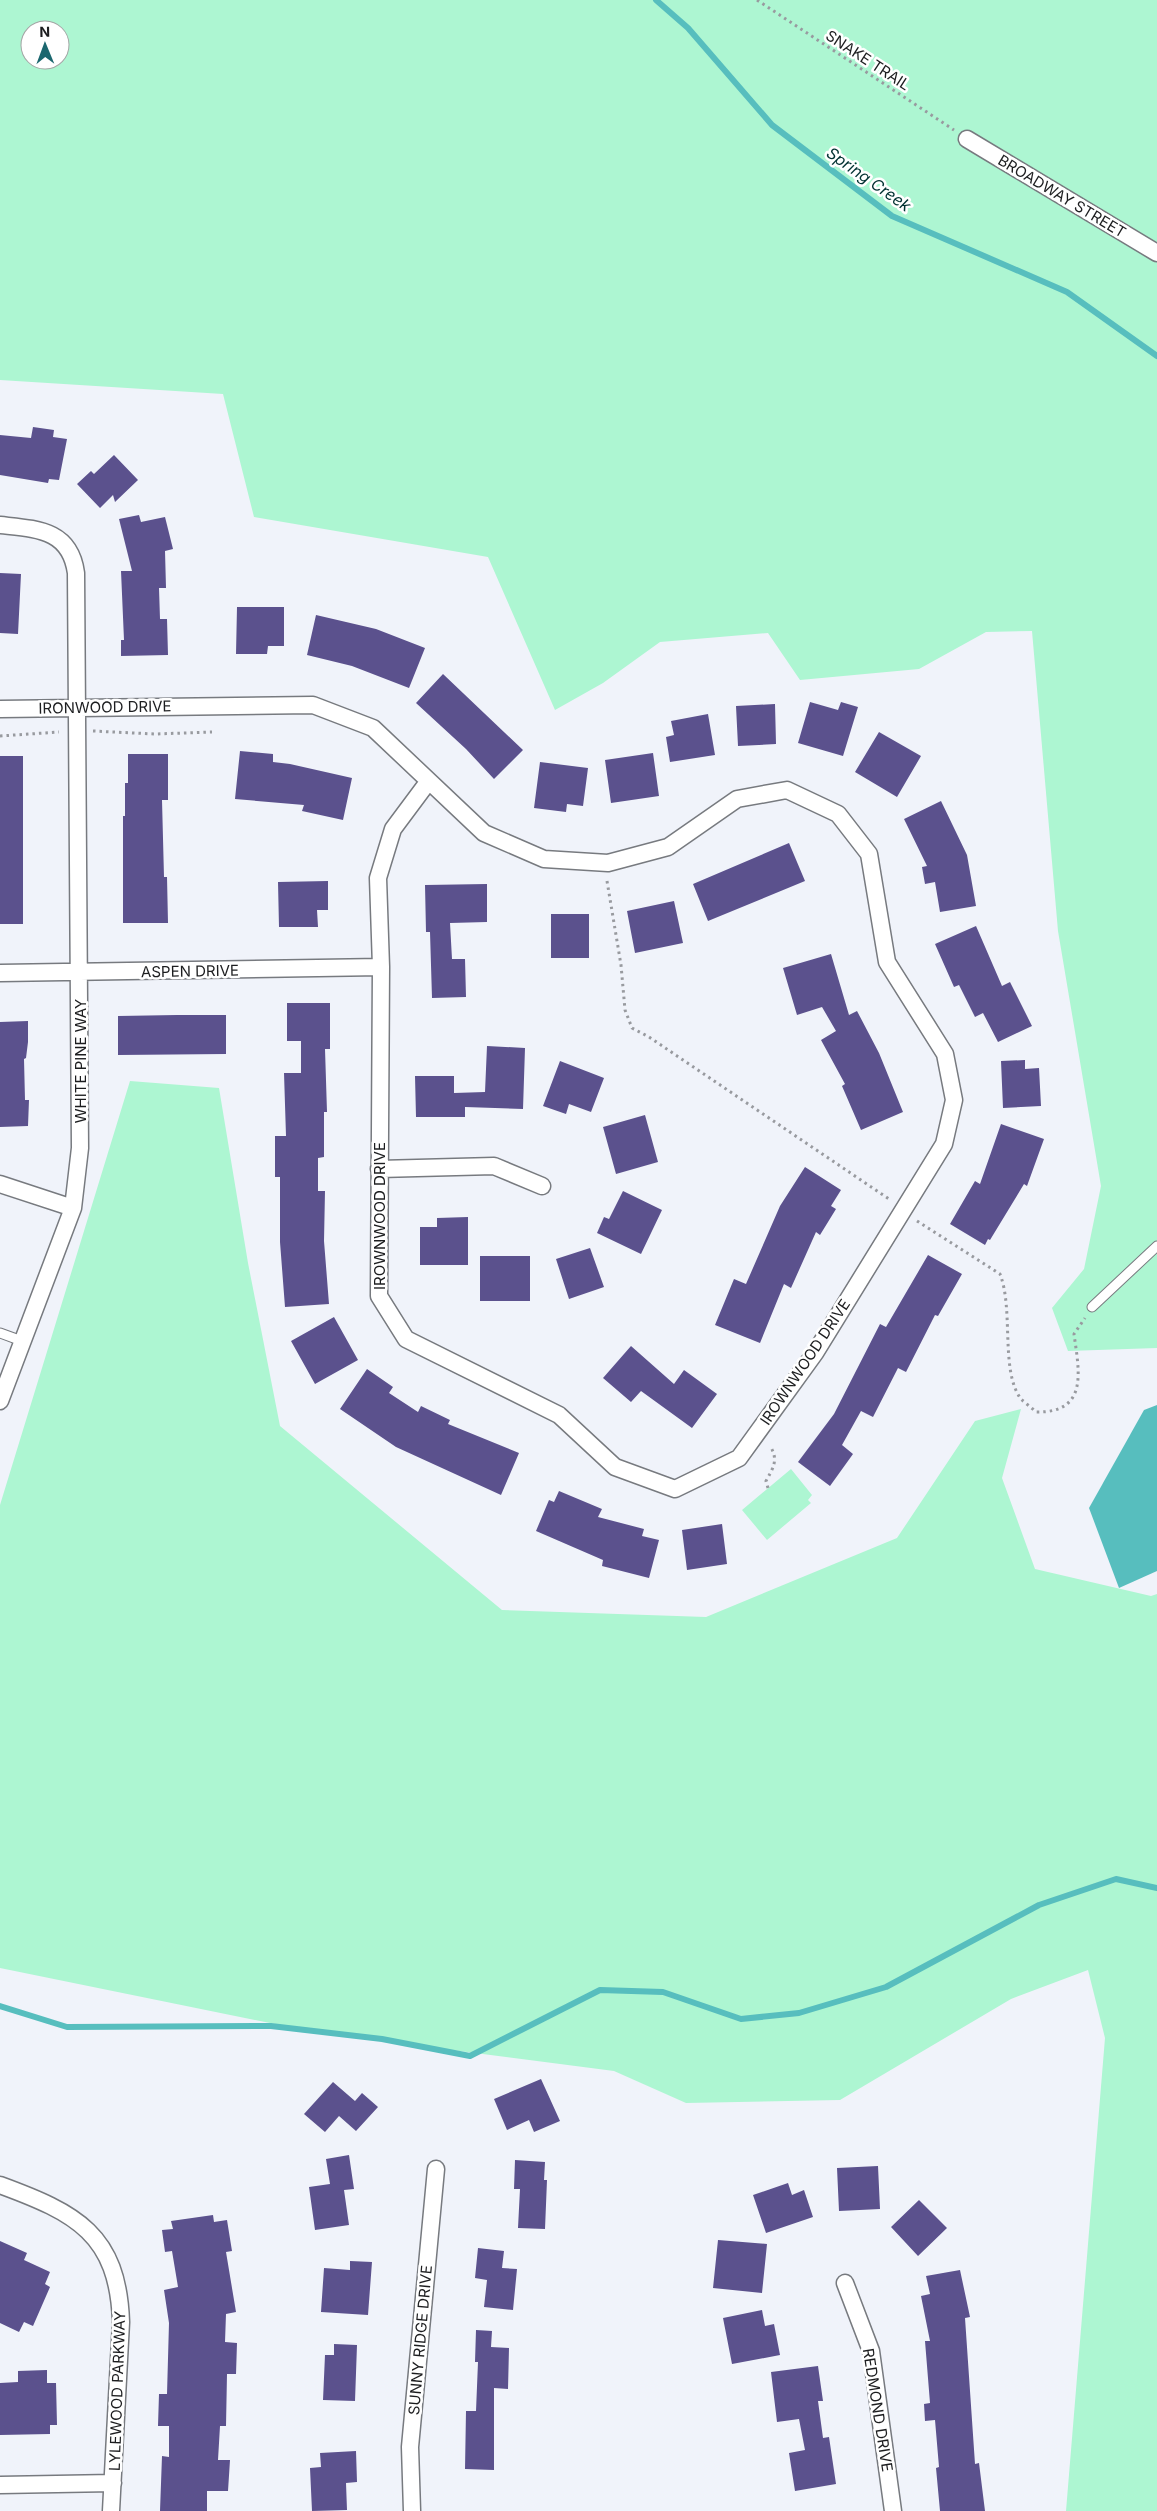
<svg xmlns="http://www.w3.org/2000/svg" width="1157" height="2511" viewBox="0 0 1157 2511" font-family="Inter,sans-serif">
	<style>
		.green { fill: #adf6d2; fill-rule: evenodd }
		.water { fill: #57bebe }
		.lines { fill: none; stroke-linecap: round; stroke-linejoin: round }
		.stream { stroke: #57bebe; stroke-width: 6 }
		.building { fill: #5b518d }
		.service-casing { stroke: #777a7f; stroke-width: 11 }
		.minor-casing { stroke: #777a7f; stroke-width: 19 }
		.path { stroke: #989a9f; stroke-width: 3; stroke-dasharray: 2.5 4; stroke-linecap: butt }
		.service { stroke: #fff; stroke-width: 9 }
		.minor { stroke: #fff; stroke-width: 16 }
		.labels { text-anchor: middle; dominant-baseline: central; stroke-width: 5; stroke-linejoin: round; paint-order: stroke }
		.street-label { font-size: 15px; fill: #1c1d1f; stroke: #fff }
		.water-label { font-size: 16px; font-style: italic; fill: #003131; stroke: #fff }
	</style>
	<rect width="100%" height="100%" fill="#f0f3fa"/>
	<!-- green -->
	<path class="green" d="M0,0h1157v1348l-89,3 -16,-43 32,-39 17,-83 -43,-255 -26,-300 -46,1 -67,37 -119,11 -32,-47 -108,9 -57,41 -48,27 -67,-153 -234,-40 -31,-123 -223,-14zM30,30h30v30h-30z
		M130,1081l89,7 29,175 32,163 222,184 204,7 191,-79 78,-117 46,-12 -19,69 33,91 116,27 6,-2v917h-91l39,-473 -17,-68 -77,29 -171,101 -154,3 -72,-32 -295,-38 -319,-65v-463z
		M791,1469l21,26 -4,5 3,3 -44,37 -25,-30z"/>
	<!-- water -->
	<path class="water" d="M1157,1405v166l-38,17 -30,-80 55,-98z"/>
	<g class="lines">
		<!-- stream -->
		<path class="stream" d="M656,0l32,28 84,97 120,91 175,76 90,64
			M0,2006l67,21 204,-1 111,13 88,17 130,-66 63,2 78,27 58,-6 87,-26 153,-82 77,-26 41,9"/>
	</g>
	<!-- building -->
	<path class="building" d="M33,427l21,3 -1,7 14,2 -8,41 -10,-1 -1,4 -48,-8v-40l31,3z
		M114,455l24,25 -23,22 -2,-7 -13,13 -23,-24 14,-13 3,3z
		M139,515l2,7 24,-5 8,32 -8,2 1,37h-7l1,31h7l1,36 -47,1v-16h3l-3,-69h11l-13,-52z
		M0,573l21,1 -3,60 -18,-1z
		M237,607h47v39h-16l-1,8h-31z
		M316,615l60,14 49,19 -16,40 -57,-22 -45,-11z
		M443,674l80,76 -29,29 -28,-30 -50,-46z
		M810,702l28,8 3,-8 17,5 -15,49 -45,-13z
		M775,704l1,40 -38,2 -2,-40z
		M708,714l7,41 -45,7 -4,-25 8,-2 -3,-14z
		M879,732l42,24 -24,41 -42,-25z
		M240,751l33,3v8l17,2 62,14 -9,42 -41,-9 2,-6 -69,-6z
		M653,753l6,43 -48,7 -6,-43z
		M128,754h40v46h-6l2,77h3l1,46h-45v-107h2v-33h3z
		M0,756h23v168h-23z
		M540,762l48,6 -5,38 -16,-2 -1,8 -32,-4z
		M941,801l26,54 9,51 -36,6 -5,-30 -10,2 -3,-17 5,-1 -23,-47z
		M789,843l16,38 -97,40 -15,-37z
		M328,881v29h-11l1,17h-39l-1,-45z
		M487,884v38l-37,1 2,36h13l1,38 -34,1 -2,-66h-4l-1,-47z
		M674,901l9,42 -48,10 -8,-42z
		M551,914h38v44h-38z
		M976,926l26,60 8,-4 22,44 -34,16 -15,-29 -8,4 -16,-32 -5,2 -19,-43z
		M831,954l18,61 8,-4 22,42 24,59 -42,18 -19,-44 3,-2 -24,-44 15,-9 -14,-24 -25,8 -14,-47z
		M287,1003h43v46h-5l2,63h-3v45l-6,1v33h7l-1,50 5,63 -44,3 -5,-65v-65h-5v-41h11l-2,-63h17v-32h-14z
		M177,1015h49v39l-108,1v-39z
		M28,1021v21l-2,16 -2,1 1,41h4l-1,26 -28,1v-105z
		M487,1046l38,2 -2,61 -58,-2v10h-49l-1,-41h39v17l31,-1z
		M1025,1060v9l14,-1 2,38 -38,2 -2,-47z
		M560,1061l44,17 -13,34 -22,-8 -3,10 -23,-8z
		M645,1115l13,47 -42,12 -13,-47z
		M1001,1124l43,15 -17,47 -3,-2 -34,56 -2,-1 -3,6 -35,-21 25,-43 5,3z
		M805,1167l36,23 -10,16 5,3 -16,26 -4,-3 -25,56 -7,-4 -24,59 -45,-18 19,-46 12,5 34,-78z
		M623,1191l39,19 -21,44 -44,-21 7,-16 5,2z
		M468,1217v48h-48v-38h17v-9z
		M590,1248l14,39 -35,12 -13,-40z
		M928,1255l34,19 -24,42 -3,-1 -29,57 -8,-4 -25,49 -12,-6 -19,34 11,9 -23,32 -32,-24 36,-48 46,-90 6,3z
		M480,1256h50v45h-50z
		M334,1317l24,43 -43,24 -24,-43z
		M631,1346l43,38 10,-14 33,24 -25,34 -51,-37 -10,11 -28,-24z
		M367,1369l26,18 -4,6 29,19 3,-6 29,14 -2,4 71,29 -18,42 -105,-48 -56,-38z
		M559,1491l43,18 -4,8 46,12 -2,7 17,4 -10,38 -47,-12 1,-6 -67,-29 13,-31 5,2z
		M722,1524l5,40 -40,6 -5,-40z
		M541,2079l19,42 -26,11 -5,-12 -22,10 -13,-31z
		M333,2082l22,19 7,-8 16,14 -22,24 -17,-15 -14,16 -21,-18z
		M349,2155l5,34 -10,1 5,35 -34,5 -6,-43 21,-3 -4,-25z
		M515,2160l30,2 -1,18h3l-2,49 -27,-1 2,-39h-6z
		M878,2166l2,43 -41,2 -2,-43z
		M788,2183l4,12 12,-5 9,27 -47,16 -13,-38z
		M919,2200l28,28 -29,28 -27,-29z
		M213,2215l1,7 13,-2 5,31 -6,1 10,60 -10,2 -1,28 12,1 -1,31h-9l-1,52h-6l-2,34h12l-2,31h-21v20h-47l2,-55 7,1v-31h-11l1,-32h8l2,-71 -5,-33 14,-3 -6,-36 -7,1 -3,-22 11,-1 -2,-8z
		M718,2240l49,4 -5,49 -49,-5z
		M0,2241l27,12 -3,7 26,12 -5,12 5,3 -17,39 -9,-4 -5,10 -19,-9z
		M478,2248l26,3 -2,17 15,1 -4,41 -29,-3 3,-27 -12,-2z
		M350,2261l22,1 -4,53 -47,-3 3,-44 26,2z
		M960,2270l10,47 -5,1 10,146 4,-1 6,48h-45l-4,-43 3,-1 -4,-47 -10,1 -1,-17 6,-1 -5,-62h5l-9,-45 9,-2 -4,-18z
		M762,2310l3,16 9,-2 6,31 -48,9 -9,-46z
		M476,2330l16,1 -1,16 18,1 -1,41 -14,-1v82l-29,-1 1,-58h10l2,-49h-3z
		M334,2344l23,1 -2,56 -32,-1 2,-45h9z
		M818,2366l5,35h-5l5,37 6,-1 7,47 -41,7 -6,-38 16,-3 -6,-31 -22,3 -6,-50z
		M47,2370v13h9l1,42h-7v9l-50,1v-52l18,-1v-11z
		M356,2451l1,31 -11,1 1,27 -35,1 -2,-43 11,-1 -1,-14z"/>
	<g class="lines">
		<defs>
			<path id="service" d="M1092,1307l65,-61
				M0,1333l22,8"/>
			<path id="minor" d="M967,139l190,114
				M0,525c36,4 70,4 76,48l4,575 -7,60 -73,193
				M0,709l313,-4 60,23 111,105 60,26 64,4 60,-16 69,-48 50,-9 51,24 31,40 18,108 58,92 9,46 -10,44 -129,209 -76,105 -64,31 -60,-22 -56,-52 -153,-76 -27,-43 2,-329 -3,-89 15,-49 35,-47
				M0,973l381,-6
				M379,1169l115,-3 48,20
				M0,1184l73,24
				M0,2185c76,28 118,49 121,137l-10,189
				M845,2283l26,68 22,160
				M0,2485l113,-2
				M412,2511l-2,-64 26,-278"/>
		</defs>
		<!-- service casing -->
		<use href="#service" class="service-casing"/>
		<!-- minor casing -->
		<use href="#minor" class="minor-casing"/>
		<!-- path -->
		<path class="path" d="M757,0l197,130
			M93,731l62,3 57,-2
			M0,736l59,-4
			M607,881l14,84 4,45 7,18 17,9 240,162
			M917,1221l83,53c14,36 0,97 21,125 4,4 10,8 15,13 53,1 43,-41 38,-78l11,-16
			M768,1488l-2,-7c7,-13 13,-21 4,-35"/>
		<!-- service -->
		<use href="#service" class="service"/>
		<!-- minor -->
		<use href="#minor" class="minor"/>
	</g>
	<g class="labels">
		<!-- street labels -->
		<g class="street-label">
			<text transform="translate(868 60) rotate(33)">SNAKE TRAIL</text>
			<text transform="translate(1062 196) rotate(31)">BROADWAY STREET</text>
			<text transform="translate(105 707) rotate(-1)">IRONWOOD DRIVE</text>
			<text transform="translate(190 971) rotate(-1)">ASPEN DRIVE</text>
			<text transform="translate(80 1061) rotate(-90)">WHITE PINE WAY</text>
			<text transform="translate(379 1216) rotate(-90)">IROWNWOOD DRIVE</text>
			<text transform="translate(805 1362) rotate(-56)">IROWNWOOD DRIVE</text>
			<text transform="translate(420 2340) rotate(-85)">SUNNY RIDGE DRIVE</text>
			<text transform="translate(117 2391) rotate(-88)">LYLEWOOD PARKWAY</text>
			<text transform="translate(878 2410) rotate(81)">REDMOND DRIVE</text>
		</g>
		<!-- water labels -->
		<g class="water-label">
			<text transform="translate(869 179) rotate(35)">Spring Creek</text>
		</g>
	</g>
	<!-- north arrow -->
	<g transform="translate(45 45) rotate(359)"><circle r="24" fill="#ffffff" stroke="#a4a5a5"/>
	<path d="M0-4L9 19L0 12L-9 19Z" fill="#1b676f"/>
	<text y="-8" font-size="14" font-weight="bold" text-anchor="middle" fill="#1c1d1f">N</text>
	</g>
</svg>
